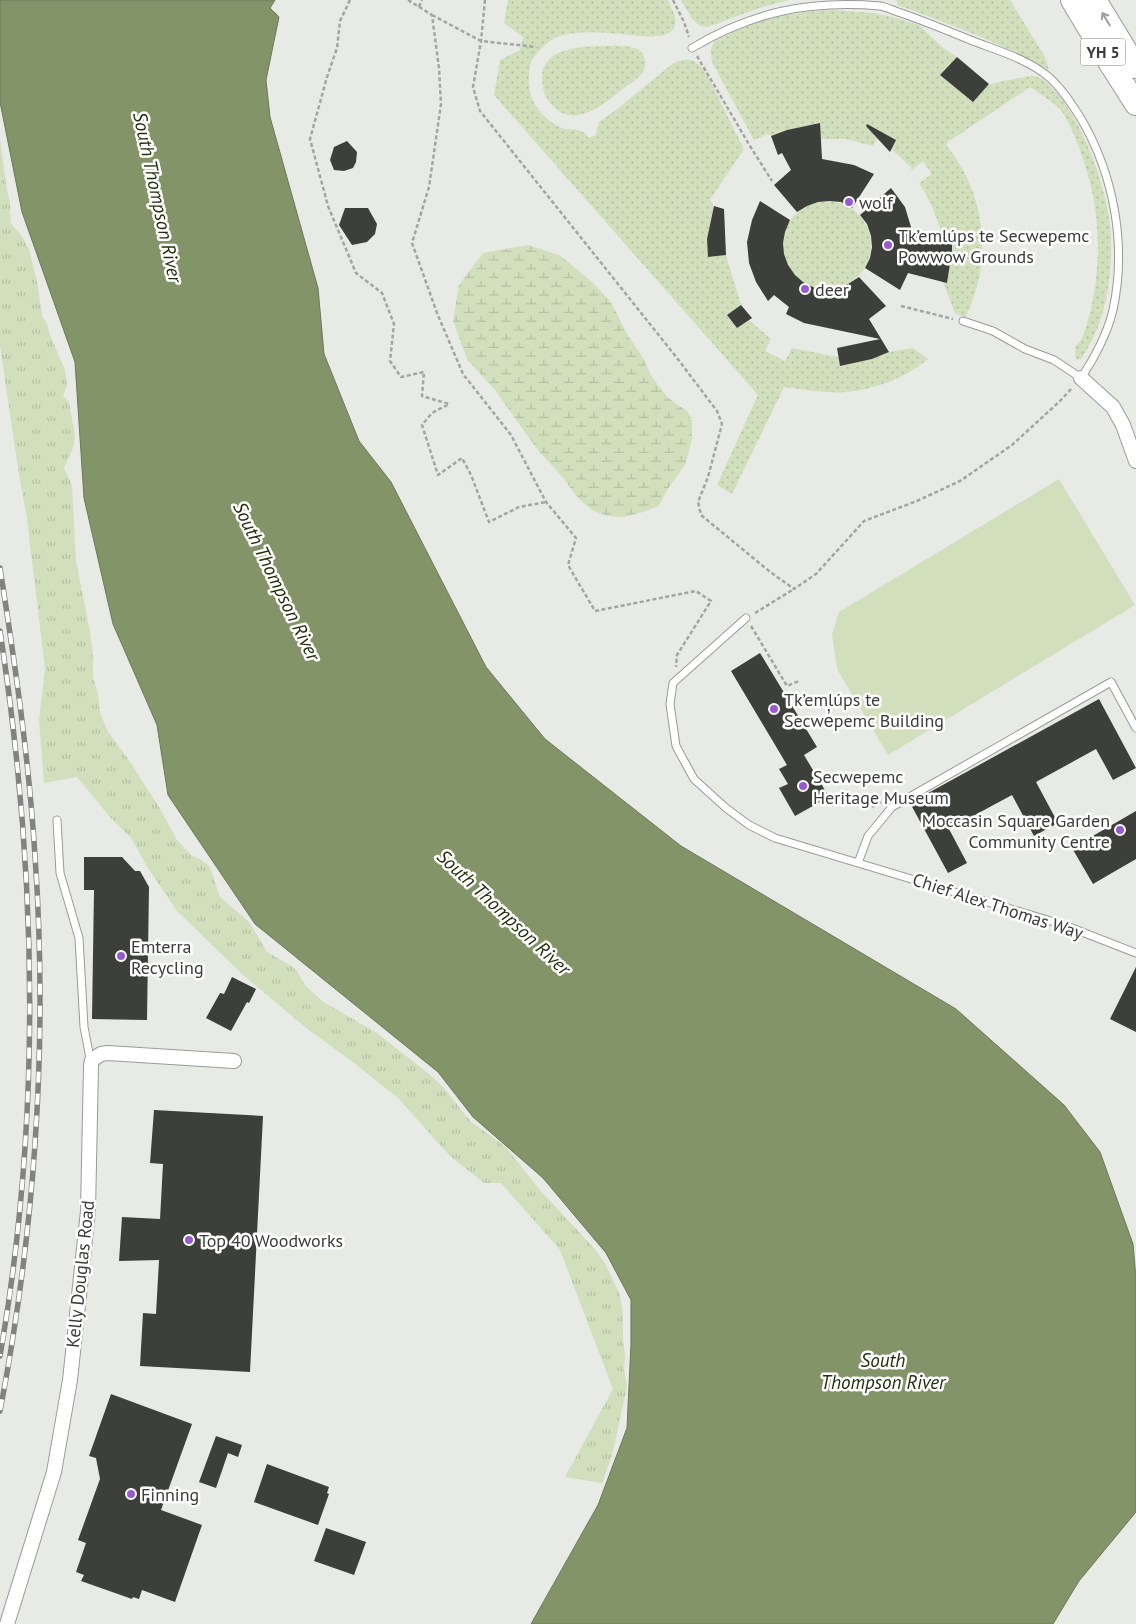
<svg xmlns="http://www.w3.org/2000/svg" width="1136" height="1624" viewBox="0 0 1136 1624" font-family="'PT Sans',sans-serif">
	<style>
		.grass { fill: url(#grass-dots) }
		.wetland { fill: url(#wetland-marsh) }
		.park { fill: url(#park-tufts) }
		.garden { fill: #d1dfbd }
		.water { fill: #839469; stroke: #6d795b }
		.building { fill: #3d3f3b }
		.lines { fill: none; stroke-linecap: round; stroke-linejoin: round }
		.service-casing { stroke: #999b97; stroke-width: 9 }
		.minor-casing { stroke: #999b97; stroke-width: 16 }
		.trunk-casing { stroke: #999b97; stroke-width: 24 }
		.path { stroke: #a4a5a2; stroke-width: 2.5; stroke-dasharray: 4 2.5; stroke-linecap: butt }
		.service { stroke: #fff; stroke-width: 7 }
		.minor { stroke: #fff; stroke-width: 14 }
		.trunk { stroke: #fff; stroke-width: 22 }
		.rail-casing { stroke: #828381; stroke-width: 5.5 }
		.rail { stroke: #fff; stroke-width: 4; stroke-dasharray: 11; stroke-linecap: butt }
		.oneway { stroke: #9d9d9c }
		.poi-dot { fill: #985ad1; stroke: #fff; stroke-width: 2 }
		.labels { text-anchor: middle; dominant-baseline: central; stroke-width: 5; stroke-linejoin: round; paint-order: stroke }
		.shield { fill: #fff; stroke: #767675; stroke-width: 1 }
		.shield-label { font-size: 16px; font-weight: bold; fill: #3b3b3a }
		.poi-label { font-size: 18px; fill: #3b3b3a; stroke: #fff; text-anchor: start }
		.street-label { font-size: 18px; fill: #3b3b3a; stroke: #fff }
		.water-label { font-size: 19px; font-style: italic; fill: #232e0c; stroke: #fff }
	</style>
	<defs>
		<pattern id="grass-dots" width="8" height="8" patternUnits="userSpaceOnUse" patternTransform="scale(1.25)"><rect width="8" height="8" fill="#d1dfbd"/><path d="M2 2h.1M6 6h.1" fill="none" stroke="#b4c0a3" stroke-width="1.8" stroke-linecap="round"/></pattern>
		<pattern id="wetland-marsh" width="20" height="14" patternUnits="userSpaceOnUse" patternTransform="scale(1.25)"><rect width="20" height="14" fill="#d1dfbd"/><path d="M1 5h8M5 5V1M11 12h8M15 12V8" fill="none" stroke="#b4c0a3"/></pattern>
		<pattern id="park-tufts" width="24" height="20" patternUnits="userSpaceOnUse" patternTransform="scale(1.25)"><rect width="24" height="20" fill="#d1dfbd"/><path d="M3 7l-1-3M5 7V3M7 7l1-3M15 17l-1-3M17 17v-4M19 17l1-3" fill="none" stroke="#b4c0a3"/></pattern>
	</defs>
	<rect width="100%" height="100%" fill="#e8eae6"/>
	<!-- grass -->
	<path class="grass" d="M508,0h160c3,7 9,17 7,25 -1,5 -6,9 -11,10 -11,3 -23,1 -34,0 -21,-2 -56,-6 -75,3 -5,2 -11,8 -15,12 -4,5 -9,9 -10,16 -2,13 -2,28 6,40 6,9 16,18 26,22 13,4 16,-3 27,10l7,-3 3,-13 21,-15 52,-43c15,-8 24,-6 34,9l38,76 -34,51 4,6 -7,33 1,18 18,-2 15,50 -14,11 10,12 12,-8 22,19 -6,12 20,10 7,-13 46,9 2,9 32,-7 17,-7 24,-4 15,11c-26,22 -67,36 -101,33 -14,-1 -29,-3 -43,-5l-52,107 -15,-9 41,-90 -264,-300 6,-35 20,-10 3,-13 -19,-14z
		M681,0h108l-27,7 -54,20 -8,-1 -8,-7z
		M896,0h114l35,57 4,13c-48,-27 -100,-46 -151,-65z
		M831,10l42,3 19,4 27,8 23,22 15,10 -17,18 33,26c5,-5 10,-12 16,-16 3,-2 39,-9 44,-9 1,0 7,2 8,2 4,2 7,6 11,10 31,30 59,109 59,152 1,41 -6,85 -30,119h-5l-1,-12c1,-2 4,-4 5,-6 5,-6 9,-25 11,-32 11,-50 9,-99 -7,-147 -5,-16 -12,-34 -21,-49 -8,-11 -22,-18 -33,-26l-82,55 -2,3c34,40 45,98 29,148 -3,8 -5,17 -10,25l-10,-5 -12,-31 4,1 5,-32v-18h-11c-5,-18 -11,-34 -22,-50l13,-9 -9,-13 -14,11 3,-4 -21,-19 5,-9 -15,-8 -8,14 -28,-7h-25l-1,-16 -32,7 -16,6 -4,-2 -13,6 -41,-76c-2,-7 -4,-16 2,-23 3,-3 10,-5 14,-7 32,-16 67,-22 102,-24z
		M601,46c11,0 28,-2 38,4 6,4 8,14 5,20 -4,8 -13,13 -20,18 -17,14 -48,41 -70,19 -6,-6 -10,-12 -11,-20 -8,-38 32,-40 58,-41z
		M783 245a44 44 0 1 1 88 0a44 44 0 1 1-88 0Z"/>
	<!-- wetland -->
	<path class="wetland" d="M528,245l33,11 32,27 18,19 16,32 16,24 9,19 16,21 20,14 4,9v18l-7,26 -18,25 -8,16 -19,7 -16,4 -17,-1 -15,-6 -14,-12 -14,-19 -27,-30 -42,-59 -28,-31 -14,-38 6,-36 24,-32z"/>
	<!-- park -->
	<path class="park" d="M0,140l7,50 3,13 1,21 10,11 8,14 9,38 4,29 5,8 3,11 15,35 2,15 -4,11 6,6 6,34 -2,12 -9,20 8,17 4,76 14,70 3,24v22l5,17 2,19 8,19 21,28 30,47 18,33 15,16 8,3 10,8 10,30 30,26 17,29 26,15 5,5 6,12 18,17 55,32 53,42 13,12 28,35 31,22 6,6 32,40 54,58 11,15 15,32 3,20v24l2,17 -1,13 3,17 -15,70 -10,27 -37,-6 48,-88 -53,-139 -59,-67h-17l-35,-28 -51,-57 -44,-35 -49,-36 -63,-53 -65,-63 -29,-43 -17,-30 -21,-21 -33,-40 -33,6 -5,-63 6,-51 -18,-150 -9,-51 -18,-122z"/>
	<!-- garden -->
	<path class="garden" d="M1059,479l76,126 -247,150 -51,-86 -5,-35 7,-22z"/>
	<!-- water -->
	<path class="water" d="M0,0h275l-5,8 9,9 -13,63 4,37 48,171 6,66 35,87 32,41 95,185 59,72 136,107 275,163 108,96 36,47 33,92 3,34v234l-57,69 -26,43h-522l67,-119 29,-77 4,-84v-44l-25,-47 -63,-75 -70,-61 -35,-45 -183,-148 -87,-129 -11,-70 -44,-101 -29,-126 -9,-136 -53,-150 -22,-110z"/>
	<!-- building -->
	<path class="building" d="M957,57l32,27 -16,18 -33,-27z
		M820,123l2,36 32,6 20,9 -22,34 -11,-6 -12,-1 -11,1 -11,4 -10,6 -23,-27 17,-15 -9,-17 -4,2 -7,-19 16,-6z
		M867,124l29,16 -6,12 -24,-26z
		M347,141l10,11 -1,10 -3,6 -9,3 -10,-1 -4,-10 4,-13z
		M891,188l14,19 6,20 1,9 40,-3v18l-5,32 -39,-10 -8,17 -35,-22 5,-10 2,-11 -1,-11 -4,-12 -7,-9z
		M760,201l30,19 -5,12 -2,11 1,11 4,11 7,10 8,7 12,6 11,1 11,-1 11,-4 11,-7 27,29 -17,13 20,33 -17,7 -32,7 -3,-18 43,-9 -76,-16 -18,-9 3,-7 -15,-12 -6,6 -12,-19 -7,-19 -2,-21 5,-22z
		M714,206l10,3 2,46 -18,2 -1,-18z
		M345,208h23l9,16 -2,10 -8,8 -15,3 -13,-20z
		M741,305l11,13 -15,10 -10,-13z
		M760,653l57,94 -13,8 25,42 -34,19 -16,-28 9,-4 -9,-15 8,-4 -56,-94z
		M1099,699l37,69 -23,12 -17,-31 -60,33 22,41 -24,13 -22,-41 -63,34 18,34 -19,10 -38,-70z
		M1136,811v48l-43,25 -21,-36z
		M84,857h38l13,14h5l9,16 -2,133 -55,-1 2,-129h-10z
		M1136,967v65l-26,-13z
		M232,977l24,12 -7,14 -2,-1 -16,29 -25,-13 14,-25 4,1z
		M154,1110l109,6 -13,256 -110,-6 3,-53 13,1 3,-54 -40,1 3,-44 38,2 3,-55 -13,-1z
		M111,1394l81,30 -31,86 41,15 -27,77 -33,-12 -3,9 -6,-2 -1,2 -51,-18 3,-6 -8,-3 10,-29 -8,-3 22,-61 -4,-21 -7,-2z
		M216,1436l26,9 -4,12 -10,-4 -12,35 -17,-6z
		M267,1464l62,23 -2,6 2,1 -11,31 -64,-23z
		M326,1528l40,14 -12,33 -40,-14z"/>
	<g class="lines">
		<defs>
			<path id="service" d="M692,48c60,-36 117,-48 188,-42 7,1 14,5 21,7 23,8 45,17 67,26 27,11 59,19 82,39 12,11 21,25 30,39 34,57 47,128 33,193 -6,25 -18,47 -32,68l-27,-18 -29,-11 -32,-18 -30,-10
				M746,618l-73,65 -3,21 6,42 18,33 32,29 23,17 26,13 289,87 72,28
				M57,820l3,53 19,65 5,89 7,36
				M858,863l10,-27 24,-29 219,-125 25,46"/>
			<path id="minor" d="M1081,378l32,29 10,18 13,36
				M7,1624l47,-152 16,-92 18,-169 3,-146 1,-5 9,-6 7,-1 126,8"/>
			<path id="trunk" d="M1072,0l36,60 28,44
				M1095,0l41,67"/>
		</defs>
		<!-- service casing -->
		<use href="#service" class="service-casing"/>
		<!-- minor casing -->
		<use href="#minor" class="minor-casing"/>
		<!-- trunk casing -->
		<use href="#trunk" class="trunk-casing"/>
		<!-- path -->
		<path class="path" d="M350,0l-10,21 -3,27 -10,29 -17,62 18,67 28,67 26,20 12,31 -4,37 11,16 23,-5 -2,24 27,8 -17,9 -10,12 16,50 24,-17 9,17 18,47 30,-15 27,-5
			M408,0l24,15 7,53 2,36 -12,83 -17,56 25,70 26,61 48,61 35,67 30,36 -8,27 27,46 101,-20 15,10 -34,54 -1,12
			M485,0l-4,41 -8,46 7,24 197,247 40,53 5,13 -14,53 -10,25 3,13 68,56 25,18 22,-15 48,-53 53,-20 43,-20 52,-36 48,-44 12,-13
			M673,0l11,22 5,15
			M419,7l3,-7
			M432,15l49,26 55,6
			M697,56l53,90 22,35
			M901,306l52,13
			M755,613l39,-24
			M751,626l36,60 12,-5
			M872,807l10,-5"/>
		<!-- service -->
		<use href="#service" class="service"/>
		<!-- minor -->
		<use href="#minor" class="minor"/>
		<!-- trunk -->
		<use href="#trunk" class="trunk"/>
		<defs>
			<path id="rail" d="M0,568c15,96 29,191 35,288 13,185 0,373 -35,555
				M0,631c37,240 42,485 0,725"/>
		</defs>
		<!-- rail casing -->
		<use href="#rail" class="rail-casing"/>
		<!-- rail -->
		<use href="#rail" class="rail"/>
	</g>
	<!-- one-way arrows -->
	<defs><path id="oneway-shaft" d="M-6 0H5M1.5-3L5.5 0L1.5 3" fill="none" stroke-width="1.6" stroke-linecap="round" stroke-linejoin="round" transform="scale(1.25)"/></defs>
	<use class="oneway" href="#oneway-shaft" transform="translate(1106 19) rotate(-121)"/>
	<!-- markers -->
	<g class="poi-dot">
		<circle cx="849" cy="202" r="5"/>
		<circle cx="888" cy="245" r="5"/>
		<circle cx="805" cy="289" r="5"/>
		<circle cx="774" cy="709" r="5"/>
		<circle cx="803" cy="786" r="5"/>
		<circle cx="1120" cy="830" r="5"/>
		<circle cx="121" cy="956" r="5"/>
		<circle cx="189" cy="1240" r="5"/>
		<circle cx="131" cy="1494" r="5"/>
	</g>
	<g class="labels">
		<!-- shield labels -->
		<rect class="shield" x="1080.5" y="38.5" width="45" height="27" rx="4"/>
		<g class="shield-label">
			<text x="1103" y="52">YH 5</text>
		</g>
		<!-- poi labels -->
		<g class="poi-label">
			<text x="859" y="202">wolf</text>
			<text x="898" y="235">Tk’emlúps te Secwepemc<tspan x="898" dy="21">Powwow Grounds</tspan></text>
			<text x="815" y="289">deer</text>
			<text x="784" y="699">Tk’emlúps te<tspan x="784" dy="21">Secwe̓pemc Building</tspan></text>
			<text x="813" y="776">Secwepemc<tspan x="813" dy="21">Heritage Museum</tspan></text>
			<text x="1110" y="820" text-anchor="end">Moccasin Square Garden<tspan x="1110" dy="21">Community Centre</tspan></text>
			<text x="131" y="946">Emterra<tspan x="131" dy="21">Recycling</tspan></text>
			<text x="199" y="1240">Top 40 Woodworks</text>
			<text x="141" y="1494">Finning</text>
		</g>
		<!-- street labels -->
		<g class="street-label">
			<text transform="translate(998 906) rotate(18)">Chief Alex Thomas Way</text>
			<text transform="translate(80 1274) rotate(-84)">Kelly Douglas Road</text>
		</g>
		<!-- water labels -->
		<g class="water-label">
			<text transform="translate(158 197) rotate(78)">South Thompson River</text>
			<text transform="translate(277 581) rotate(64)">South Thompson River</text>
			<text transform="translate(504 912) rotate(43)">South Thompson River</text>
			<text x="883" y="1360">South<tspan x="883" dy="22">Thompson River</tspan></text>
		</g>
	</g>
</svg>
